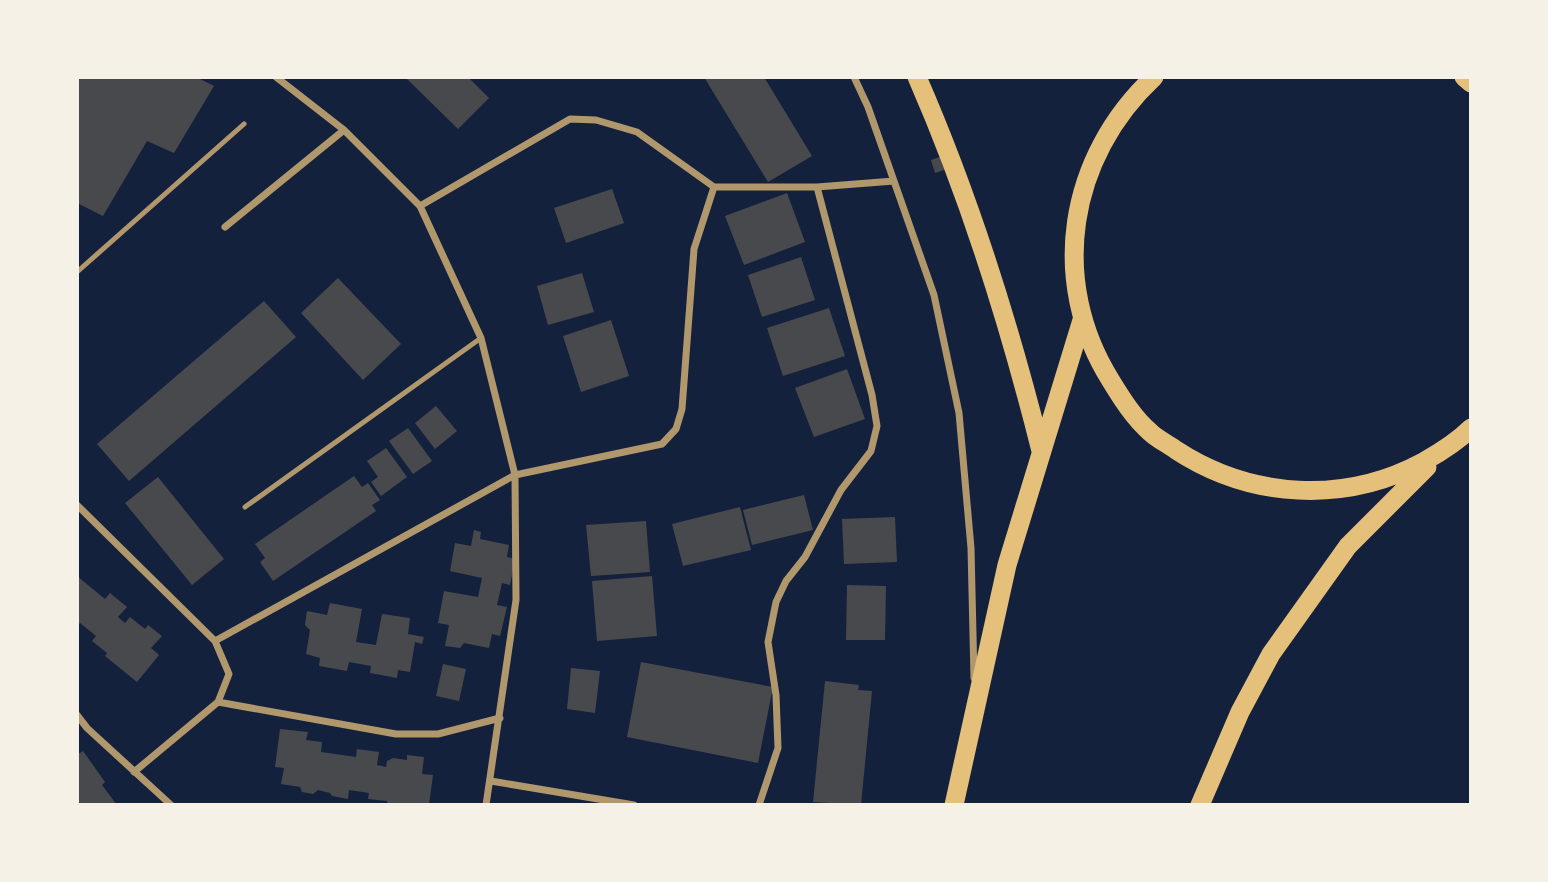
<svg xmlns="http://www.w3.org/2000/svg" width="1548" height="882" viewBox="0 0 1548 882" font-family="Barlow,sans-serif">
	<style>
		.building { fill: #48494c }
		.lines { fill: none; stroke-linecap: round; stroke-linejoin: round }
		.service { stroke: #b1986c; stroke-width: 5 }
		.minor { stroke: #b1986c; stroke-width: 7 }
		.trunk { stroke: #e5c07b; stroke-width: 19 }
	</style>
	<rect width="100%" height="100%" fill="#14213d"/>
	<!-- building -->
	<path class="building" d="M77,77h119l18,9 -40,67 -27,-12 -44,75 -26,-13z
		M405,77h63l21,21 -31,31z
		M704,77h60l48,79 -44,26z
		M943,156l4,13 -12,4 -4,-13z
		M612,189l12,34 -58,20 -12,-35z
		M787,193l18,49 -61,23 -19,-49z
		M801,257l14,43 -53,17 -14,-42z
		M582,273l12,39 -46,13 -11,-39z
		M338,278l63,66 -38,36 -62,-67z
		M264,301l32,36 -167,144 -32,-37z
		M829,308l16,48 -62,20 -16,-48z
		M611,320l18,56 -48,16 -18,-56z
		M847,369l18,50 -51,18 -19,-49z
		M436,406l21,25 -22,18 -20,-26z
		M408,428l24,33 -19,13 -24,-33z
		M386,448l21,29 -26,19 -10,-14 7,-5 -11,-16z
		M354,476l8,11 6,-4 12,17 -8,5 4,6 -103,70 -13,-19 5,-4 -10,-14z
		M158,477l66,82 -32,26 -67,-82z
		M804,495l9,35 -61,15 -9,-35z
		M740,507l11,43 -68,16 -11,-42z
		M895,517l2,45 -53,2 -2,-45z
		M646,521l4,51 -59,4 -5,-51z
		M474,530l7,2 -1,7 29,6 -2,12 8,2 -5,26 -8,-2 -5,22 10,2 -7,29 -8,-2 -3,14 -25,-5 -4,5 -15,-2 4,-21 -11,-2 6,-32 34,6 4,-19 -32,-7 5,-28 16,3z
		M77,576l28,23 5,-6 17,14 -9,10 7,6 5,-6 15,12 3,-4 14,11 -11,12 8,7 -22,27 -32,-26 2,-3 -15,-12 4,-5 -16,-13 -3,4z
		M652,576l5,60 -60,5 -5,-60z
		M847,585l39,1 -1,54h-39z
		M330,603l32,6 -6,33 20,3 6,-31 28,4 -2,16 16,3 -2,7 -7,-2 -5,30 -12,-2 -1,8 -27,-5 1,-7 -22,-4 -2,9 -28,-5 1,-8 -14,-4 4,-24 -5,-5 2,-14 20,4z
		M641,662l132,25 -15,76 -131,-26z
		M443,664l23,5 -7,32 -23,-5z
		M571,668l29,3 -5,42 -28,-4z
		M825,681l34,4 -1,5 14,1 -11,114 -48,-3z
		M280,729l28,3 -2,8 16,2 -1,10 35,5 1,-8 22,3 -2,13 9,2 1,-6 6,-3 14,2v-5l17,2 -2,17 11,1 -4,30h-41l-1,-4 -19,-2 1,-6 -20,-3 -1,9 -16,-3 -2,-3 -12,-3 -5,4 -11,-2 -2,-5 -19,-3 3,-16 -9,-1z
		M83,751l22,31 -3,3 15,20h-40v-50z"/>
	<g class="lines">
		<!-- service -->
		<path class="service" d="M77,272l167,-148
			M245,507l236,-169"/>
		<!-- minor -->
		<path class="minor" d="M276,77l68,53 76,76 61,132 34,137 1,125 -30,205
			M854,77l14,30 66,188 25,118 12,135 3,130
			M420,206l150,-87 26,1 41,12 77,55h103l77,-6
			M225,227l119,-97
			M77,505l138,136 14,33 -11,28 -84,70
			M215,641l300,-166 147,-31 14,-15 6,-20 12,-160 20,-62
			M218,702l178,32h42l62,-16
			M77,715l10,13 84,77
			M491,781l143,24
			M759,805l19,-57 -2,-53 -8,-53 8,-40 10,-21 19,-24 36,-67 30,-39 6,-25 -5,-31 -55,-208"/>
		<!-- trunk -->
		<path class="trunk" d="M917,77c53,121 92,246 124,374
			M1154,77c-86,80 -106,204 -43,304 11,18 23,37 39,51 7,7 18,12 26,18 75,49 169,54 247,12 18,-10 34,-20 48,-34
			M1464,77l7,6
			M954,805l53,-240 75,-245
			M1200,805l40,-93 31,-58 77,-108 79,-79"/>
	</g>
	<!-- border -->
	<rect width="1548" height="882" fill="none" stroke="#f6f1e7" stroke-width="158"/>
</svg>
